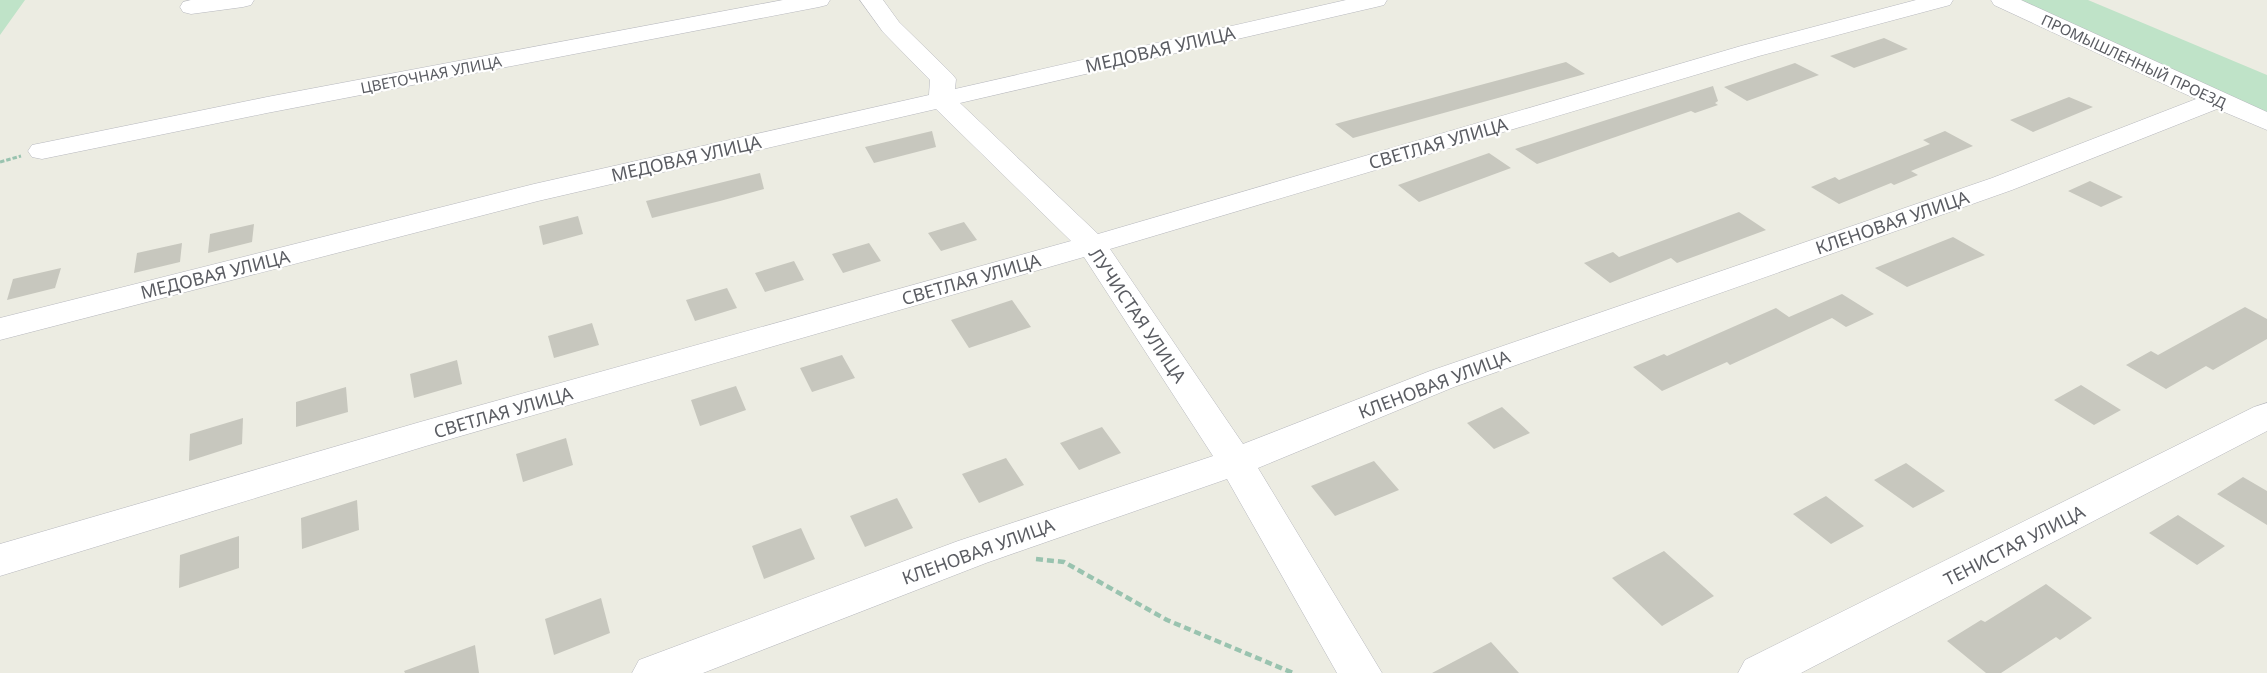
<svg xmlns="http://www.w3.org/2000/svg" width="2267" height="673" viewBox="0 0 2267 673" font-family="'Noto Sans',sans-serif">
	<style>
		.green { fill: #bfe3c8 }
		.building { fill: #c7c7be }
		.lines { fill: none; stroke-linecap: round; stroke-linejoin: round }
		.minor-casing { stroke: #b7b8be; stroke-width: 1 }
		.path-far1 { stroke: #99c3af; stroke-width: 3; stroke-dasharray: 4.5 2; stroke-linecap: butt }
		.path { stroke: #99c3af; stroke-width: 4.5; stroke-dasharray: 7 4; stroke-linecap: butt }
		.minor { fill: #fff; fill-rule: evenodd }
		.labels { text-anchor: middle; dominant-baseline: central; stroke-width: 4.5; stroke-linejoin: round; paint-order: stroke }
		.far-street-label { font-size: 15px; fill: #5a5c62; stroke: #fff }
		.street-label { font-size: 18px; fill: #5a5c62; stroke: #fff }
	</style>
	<rect width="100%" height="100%" fill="#ecece2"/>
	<!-- green -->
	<path class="green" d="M0,0h25l-25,35z
		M2014,0h74l179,75v38z"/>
	<!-- building -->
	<path class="building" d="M1884,38l24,11 -54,19 -24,-12z
		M1566,62l19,12 -232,64 -18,-14z
		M1795,63l24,12 -72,26 -23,-14z
		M1713,86l5,15 -3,2 3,2 -23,8 -4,-2 -154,53 -22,-15z
		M2069,97l24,10 -60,25 -23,-12z
		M932,131l4,16 -62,16 -9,-16z
		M1945,131l28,15 -62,25 7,4 -24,10 -3,-2 -52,21 -28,-17 24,-10 4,3 91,-36 -7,-4z
		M1489,153l22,15 -92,34 -21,-17z
		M760,173l4,16 -44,12 -68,17 -6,-17z
		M2090,181l33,16 -22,10 -33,-16z
		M1739,212l27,18 -89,33 -6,-5 -61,25 -26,-20 29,-11 6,5z
		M578,216l5,18 -40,11 -4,-19z
		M964,222l13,18 -36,11 -13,-18z
		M254,224l-2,18 -44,11 2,-19z
		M1953,237l32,18 -78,32 -32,-19z
		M182,243l-2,19 -46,11 3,-20z
		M869,243l12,18 -38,12 -11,-19z
		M794,261l10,19 -39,12 -10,-19z
		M61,268l-6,20 -48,12 6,-21z
		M727,288l10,20 -42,13 -9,-21z
		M1842,294l32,20 -28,13 -14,-9 -102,47 -3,-3 -65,29 -29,-24 31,-13 3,2 109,-48 13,9z
		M1012,300l19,27 -62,21 -18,-28z
		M2245,307l22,12v20l-54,31 -7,-4 -40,23 -40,-24 25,-14 7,4z
		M592,323l7,22 -45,13 -6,-22z
		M842,355l13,23 -43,14 -12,-24z
		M457,360l5,24 -48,14 -4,-24z
		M2081,385l40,25 -27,15 -40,-25z
		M736,386l10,24 -46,16 -9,-26z
		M346,387l2,25 -52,15v-25z
		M1502,407l28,26 -36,16 -27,-26z
		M243,418l-1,26 -53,17 1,-27z
		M1102,427l19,26 -42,17 -19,-27z
		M566,438l7,27 -50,17 -7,-28z
		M1006,458l18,27 -45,18 -17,-29z
		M1374,461l25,29 -64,26 -24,-30z
		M1906,463l39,28 -32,17 -39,-28z
		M2243,477l24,14v34l-50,-31z
		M1826,496l38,30 -33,18 -38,-30z
		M897,498l16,30 -48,19 -15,-31z
		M357,500l2,30 -57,19 -1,-31z
		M2178,515l47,31 -28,19 -48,-32z
		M801,528l14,31 -51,20 -12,-33z
		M239,536v32l-60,20 1,-33z
		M1664,551l50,45 -52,30 -50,-48z
		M2046,584l46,34 -32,22 -4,-3 -55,36h-15l-39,-32 34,-21 4,2z
		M601,598l9,35 -56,22 -9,-36z
		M1491,642l28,31h-87z
		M475,645l4,28h-74l-1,-2z"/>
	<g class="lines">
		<defs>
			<path id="minor" d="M191,0h63l-3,5 -8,2 -52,7 -8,-2 -3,-5 3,-5z
				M783,0h47l-3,5 -8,2 -552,106 -225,46 -10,-2 -4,-6 4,-6 10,-2 225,-46z
				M860,0h23l16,22 53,52 4,5 -1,10 391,-89h41l-3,5 -8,2 -416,96 138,131 643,-188 175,-46h37l-3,5 -191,51 -649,193 133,195 187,-73 562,-193 204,-79 -202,-94 -3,-5h30l246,112v18l-50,-21 -205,81 -558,197 -196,81 124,205h-45l-110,-194 -241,84 -283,110h-71l7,-13 319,-119 255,-85 -129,-199 -658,189 -426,130v-32l420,-122 651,-181 -135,-132 -398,92 -538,139v-22l534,-134 395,-89 1,-15 -47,-48z
				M2267,403v28l-466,242h-63l7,-13 509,-253z"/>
		</defs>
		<!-- minor casing -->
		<use href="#minor" class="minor-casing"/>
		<!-- path-far1 -->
		<path class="path-far1" d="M0,162l21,-6"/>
		<!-- path -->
		<path class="path" d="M1036,559l28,3 103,58 126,53"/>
		<!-- minor -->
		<use href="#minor" class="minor"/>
	</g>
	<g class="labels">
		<!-- far-street labels -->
		<g class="far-street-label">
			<text transform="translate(2134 61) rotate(25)">ПРОМЫШЛЕННЫЙ ПРОЕЗД</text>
			<text transform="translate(431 74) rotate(-11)">ЦВЕТОЧНАЯ УЛИЦА</text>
		</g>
		<!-- street labels -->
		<g class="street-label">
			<text transform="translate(1160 49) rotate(-13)">МЕДОВАЯ УЛИЦА</text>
			<text transform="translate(1438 143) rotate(-16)">СВЕТЛАЯ УЛИЦА</text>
			<text transform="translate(686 158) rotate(-13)">МЕДОВАЯ УЛИЦА</text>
			<text transform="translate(1892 222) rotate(-19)">КЛЕНОВАЯ УЛИЦА</text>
			<text transform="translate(215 274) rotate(-14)">МЕДОВАЯ УЛИЦА</text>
			<text transform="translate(971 279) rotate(-16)">СВЕТЛАЯ УЛИЦА</text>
			<text transform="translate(1138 315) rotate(56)">ЛУЧИСТАЯ УЛИЦА</text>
			<text transform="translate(1434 384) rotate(-21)">КЛЕНОВАЯ УЛИЦА</text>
			<text transform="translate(503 412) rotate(-16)">СВЕТЛАЯ УЛИЦА</text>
			<text transform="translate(2014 545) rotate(-27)">ТЕНИСТАЯ УЛИЦА</text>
			<text transform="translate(978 551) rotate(-20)">КЛЕНОВАЯ УЛИЦА</text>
		</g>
	</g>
</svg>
